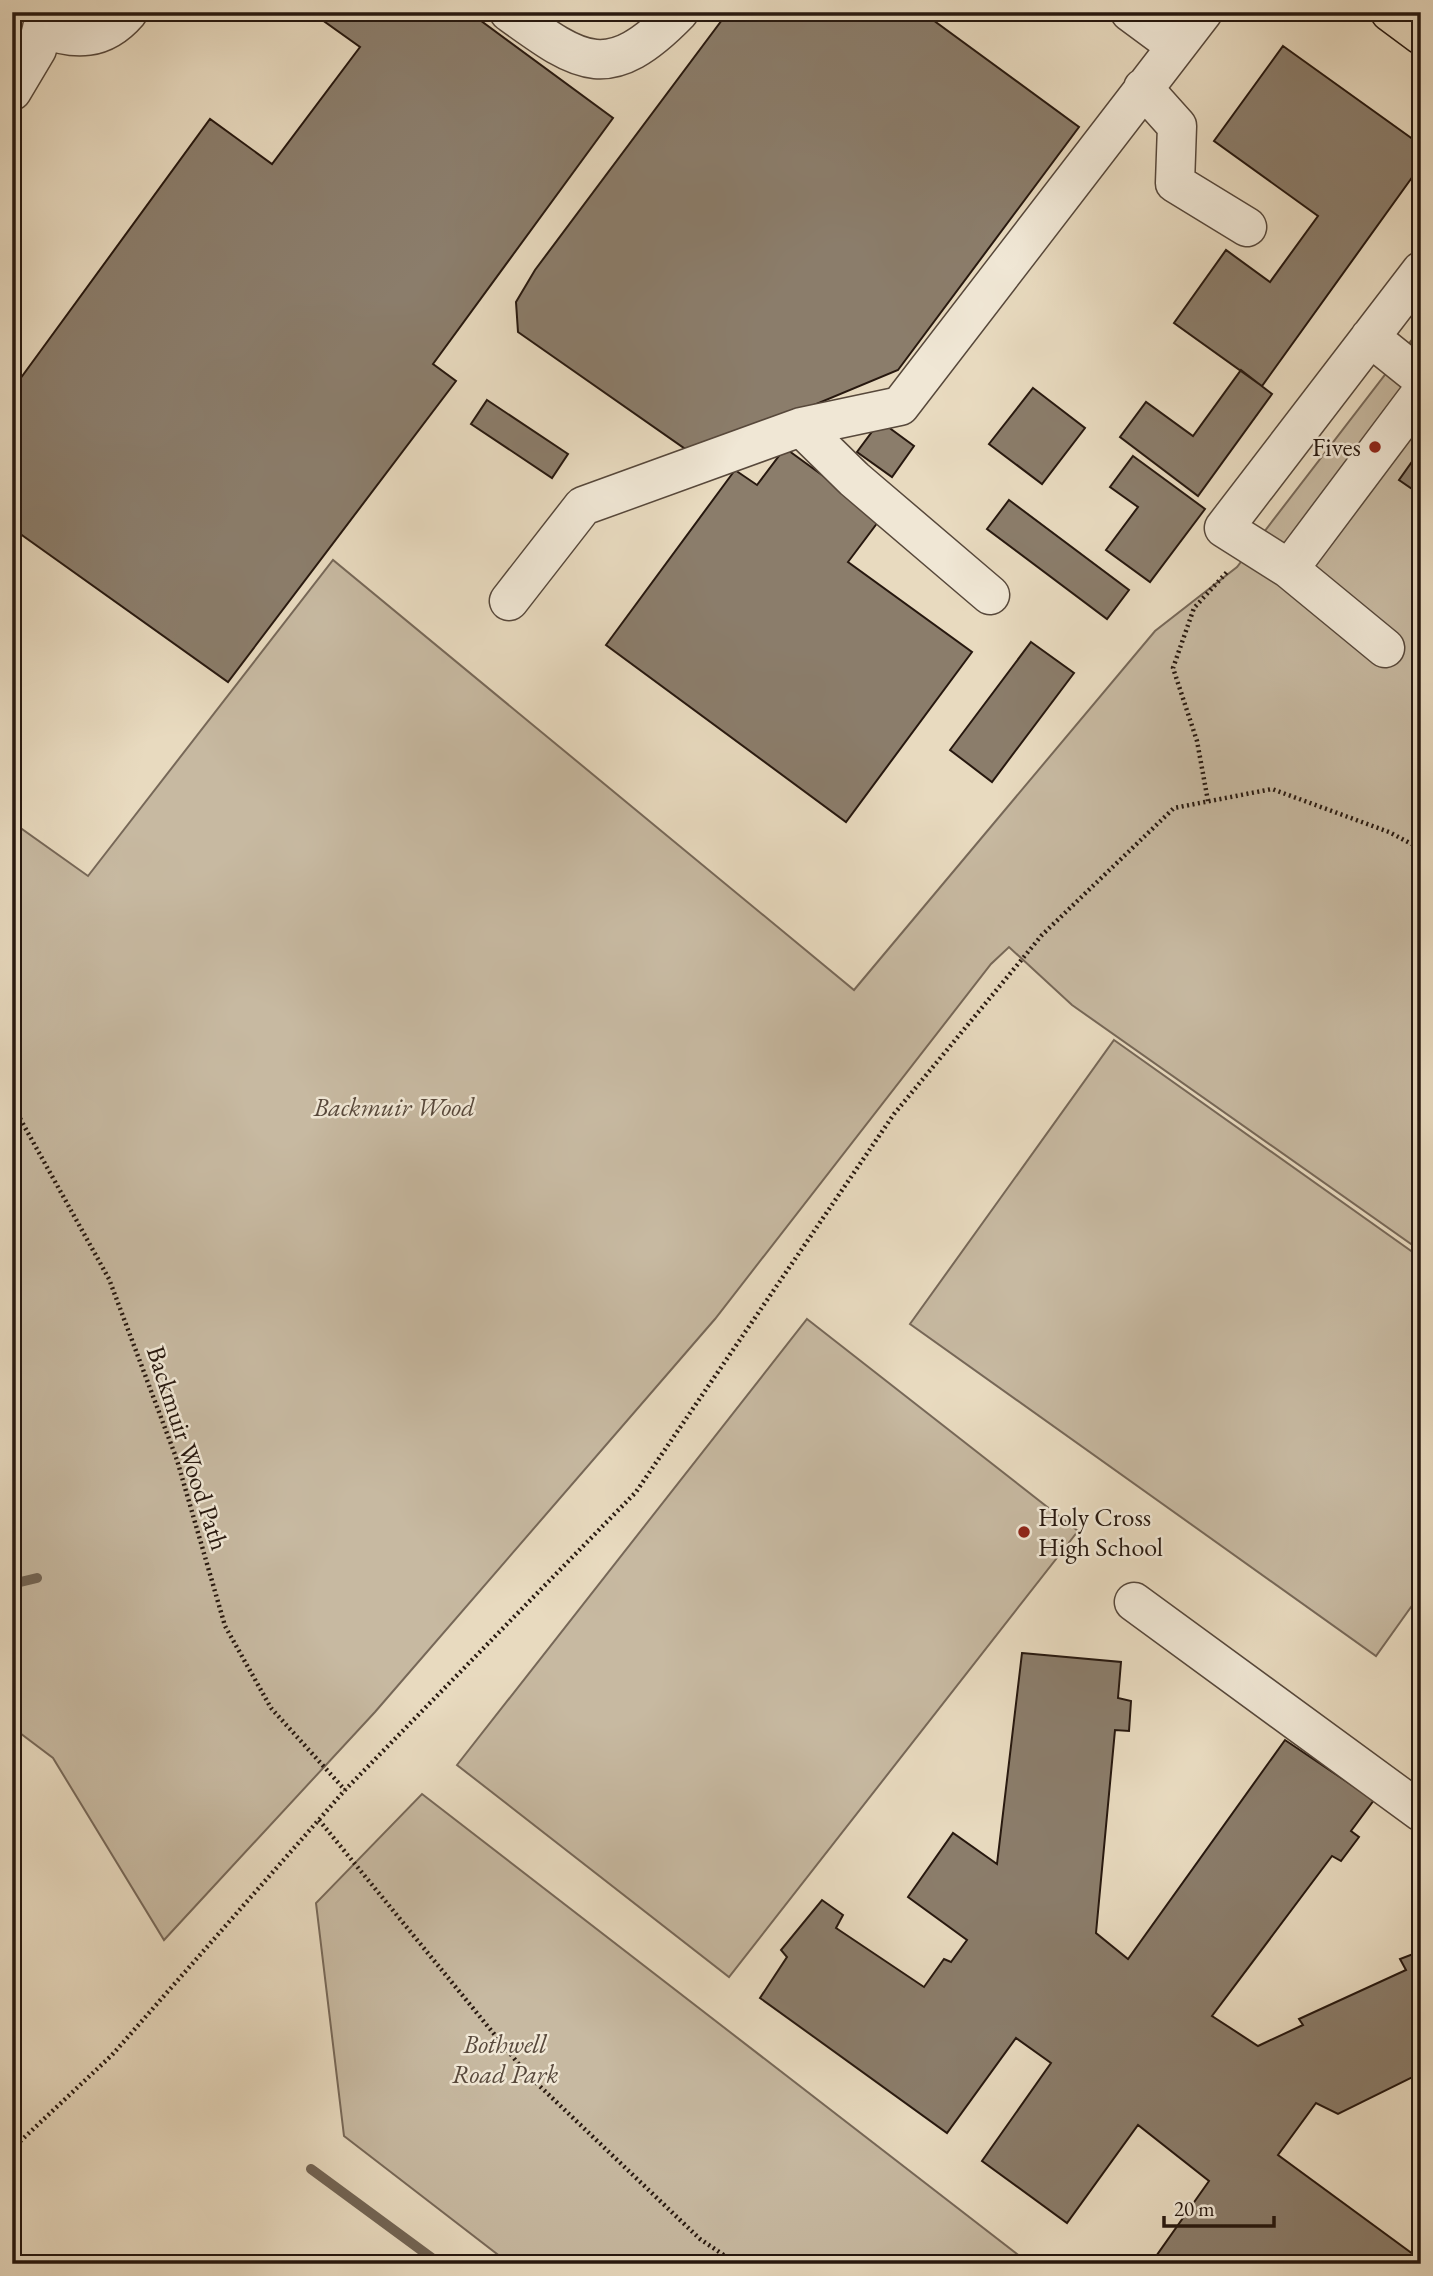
<svg xmlns="http://www.w3.org/2000/svg" width="1433" height="2276" viewBox="0 0 1433 2276" font-family="'EB Garamond',serif">
	<style>
		.green { fill: #c7b9a1; stroke: #776858; stroke-width: 2 }
		.lines { fill: none; stroke-linecap: round; stroke-linejoin: round }
		.stream { stroke: #736555; stroke-width: 10 }
		.building { fill: #8b7d6b; stroke: #27180f; stroke-width: 2 }
		.minor-casing { stroke: #57483b; stroke-width: 41 }
		.major-casing { stroke: #27180f; stroke-width: 41 }
		.path { stroke: #27180f; stroke-width: 4.5; stroke-dasharray: 2 3.5; stroke-linecap: butt }
		.minor { stroke: #f0e7d5; stroke-width: 38 }
		.major { stroke: #e8dabf; stroke-width: 38 }
		.poi-dot { fill: #8f2418; stroke: #f0e7d5; stroke-width: 2.5 }
		.labels { text-anchor: middle; dominant-baseline: central; stroke-width: 5; stroke-linejoin: round; paint-order: stroke }
		.poi-label { font-size: 26px; fill: #27180f; stroke: #f0e7d5; text-anchor: end }
		.park-label { font-size: 26px; font-style: italic; fill: #57483b; stroke: #f0e7d5 }
		.street-label { font-size: 26px; fill: #27180f; stroke: #f0e7d5 }
	</style>
	<rect width="100%" height="100%" fill="#e8dabf"/>
	<filter id="stains"><feTurbulence type="fractalNoise" baseFrequency=".00286" numOctaves="4"/><feColorMatrix values="0 0 0 0 .2 0 0 0 0 .09 0 0 0 0 .02 0 0 0 .5 -.17"/></filter>
	<radialGradient id="worn" r=".72"><stop offset=".6" stop-color="#630" stop-opacity="0"/><stop offset="1" stop-color="#630" stop-opacity=".3"/></radialGradient>
	<!-- green -->
	<path class="green" d="M1421,328v923l-349,-246 -63,-58 -18,17 -276,355 -340,393 -211,228 -111,-182 -41,-31v-905l76,54 245,-316 521,430 301,-359 82,-64z
		M1114,1040l307,218v335l-45,63 -466,-332z
		M807,1319l271,212 -349,446 -272,-212z
		M422,1794l608,470h-520l-166,-128 -28,-233z"/>
	<g class="lines">
		<!-- stream -->
		<path class="stream" d="M12,1584l25,-6
			M311,2169l129,95"/>
	</g>
	<!-- building -->
	<path class="building" d="M311,12h158l144,106 -180,246 23,17 -228,301 -216,-154v-138l198,-271 62,45 88,-117z
		M728,12h194l157,115 -181,243 -204,85 -176,-123 -2,-30 19,-32z
		M1283,46l138,99v20l-159,221 -88,-63 52,-73 44,32 48,-66 -104,-75z
		M1241,370l31,24 -74,102 -78,-59 26,-35 47,34z
		M1033,388l52,40 -43,56 -53,-40z
		M487,400l81,54 -16,24 -81,-54z
		M880,421l34,25 -22,31 -35,-25z
		M785,448l96,70 -33,44 124,90 -126,170 -240,-177 129,-175 22,15z
		M1421,449v46l-22,-15z
		M1133,456l72,53 -55,73 -44,-32 32,-43 -28,-20z
		M1009,500l120,90 -22,29 -120,-90z
		M1031,642l43,31 -82,109 -42,-32z
		M1022,1653l99,9 -3,36 13,3 -2,30 -14,-1 -19,203 32,26 157,-219 89,60 -23,31 8,6 -18,24 -9,-5 -120,160 46,30 45,-21 -4,-6 107,-49 -6,-11 21,-8v122l-83,41 -22,-11 -38,52 143,105v4h-267l-2,-2 57,-81 -71,-56 -71,98 -85,-62 69,-98 -35,-25 -69,95 -187,-135 27,-41 -6,-7 41,-50 21,15 -7,13 88,59 20,-28 7,3 16,-22 -59,-43 45,-64 44,31z"/>
	<g class="lines">
		<defs>
			<path id="minor" d="M509,12c72,52 99,73 170,0
				M1130,12l46,34
				M42,28c33,13 61,13 86,-16
				M1143,88l34,38 -2,57 72,44
				M12,91l25,-42 9,-37
				M1370,337l51,41
				M801,427l53,52 136,116
				M1289,569l-65,-41 197,-257
				M509,601l74,-95 218,-79 99,-21 303,-394
				M1385,648l-96,-79 132,-176
				M1134,1602l287,210"/>
			<path id="major" d="M1390,12l31,23"/>
		</defs>
		<!-- minor casing -->
		<use href="#minor" class="minor-casing"/>
		<!-- major casing -->
		<use href="#major" class="major-casing"/>
		<!-- path -->
		<path class="path" d="M1340,12l13,10
			M1208,801l-11,-60 -24,-73 21,-60 33,-36
			M12,1104l97,175 68,181 48,166 46,82 74,82
			M319,1820l207,253 174,166 37,25
			M12,2149l100,-94 233,-265 291,-298 258,-378 148,-179 132,-127 98,-19 117,43 32,17"/>
		<!-- minor -->
		<use href="#minor" class="minor"/>
		<!-- major -->
		<use href="#major" class="major"/>
	</g>
	<!-- markers -->
	<g class="poi-dot">
		<circle cx="1375" cy="447" r="7"/>
		<circle cx="1024" cy="1532" r="7"/>
	</g>
	<g class="labels">
		<!-- poi labels -->
		<g class="poi-label">
			<text x="1361" y="447">Fives</text>
			<text x="1038" y="1517" text-anchor="start">Holy Cross<tspan x="1038" dy="30">High School</tspan></text>
		</g>
		<!-- park labels -->
		<g class="park-label">
			<text x="394" y="1107">Backmuir Wood</text>
			<text x="505" y="2044">Bothwell<tspan x="505" dy="30">Road Park</tspan></text>
		</g>
		<!-- street labels -->
		<g class="street-label">
			<text transform="translate(188 1448) rotate(72)">Backmuir Wood Path</text>
		</g>
	</g>
	<!-- margin -->
	<rect width="1433" height="2276" fill="none" stroke="#e8dabf" stroke-width="42"/>
	<rect x="14" y="14" width="1405" height="2248" fill="none" stroke="#27180f" stroke-width="3.5"/>
	<rect x="21" y="21" width="1391" height="2234" fill="none" stroke="#27180f" stroke-width="2"/>
	<!-- scale -->
	<path d="M1164 2216v10h110v-10" fill="none" stroke="#27180f" stroke-width="3.5"/>
	<text x="1174" y="2216" font-size="21" fill="#27180f" stroke="#f0e7d5" stroke-width="5" paint-order="stroke">20 m</text>
	<rect width="100%" height="100%" filter="url(#stains)"/>
	<rect width="100%" height="100%" fill="url(#worn)"/>
</svg>
